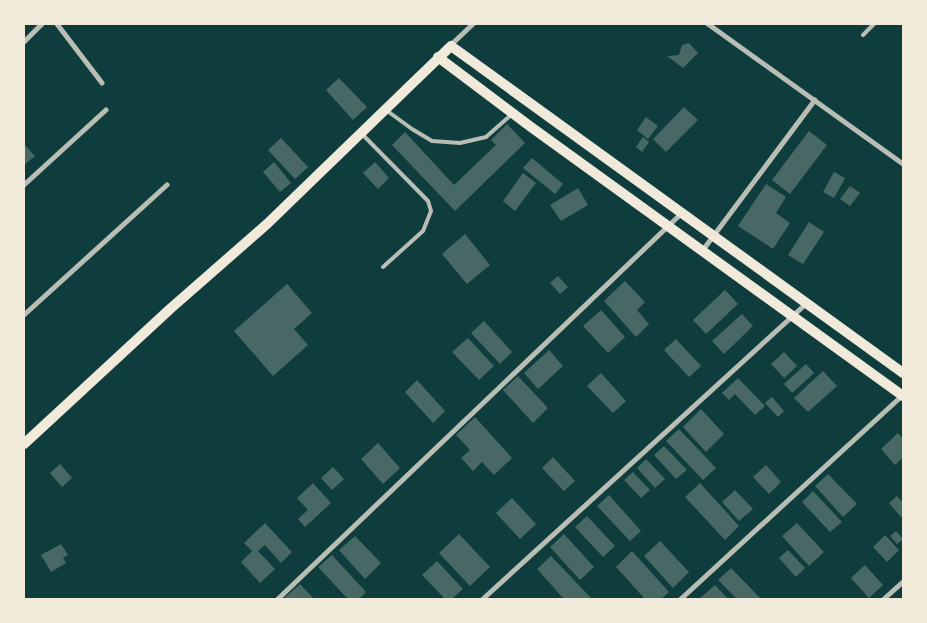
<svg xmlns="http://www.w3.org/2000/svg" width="927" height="623" viewBox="0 0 927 623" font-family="'Crimson Pro',serif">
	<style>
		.building { fill: #486865 }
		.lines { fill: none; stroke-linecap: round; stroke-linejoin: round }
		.service { stroke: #b8beb3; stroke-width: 4 }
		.minor { stroke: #b8beb3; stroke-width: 5 }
		.secondary { stroke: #f1e9da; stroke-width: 10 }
	</style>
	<rect width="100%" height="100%" fill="#0f3d3e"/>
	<!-- building -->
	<path class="building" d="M689,43l9,10 -15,15 -16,-12 12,-1 3,-10z
		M339,78l28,29 -14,13 -27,-30z
		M684,107l14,13 -32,32 -13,-13z
		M646,117l12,9 -10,13 -11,-9z
		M507,124l18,19 -70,68 -63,-66 13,-13 49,53 42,-40 -5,-5z
		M809,131l18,14 -37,49 -18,-14z
		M643,137l6,5 -7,10 -6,-5z
		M281,138l27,29 -13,12 -27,-29z
		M24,144l11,12 -10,8 -1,-1z
		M532,158l31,26 -8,10 -32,-26z
		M274,162l17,21 -11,9 -17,-20z
		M375,162l14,16 -11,11 -15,-16z
		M834,172l11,6 -11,20 -11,-6z
		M523,173l13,10 -21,28 -12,-10z
		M766,184l20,13 -10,16 14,10 -17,26 -35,-23z
		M850,186l10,7 -10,13 -10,-7z
		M578,188l10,17 -27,16 -11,-16z
		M809,222l15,10 -21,32 -15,-9z
		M465,234l25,31 -23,19 -25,-30z
		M558,276l10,11 -8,7 -10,-11z
		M625,281l20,21 -8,8 12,14 -13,13 -32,-36z
		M287,284l25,29 -18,16 14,16 -35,31 -39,-45z
		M725,290l13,14 -32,30 -13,-14z
		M601,310l24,27 -17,16 -25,-27z
		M742,314l11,12 -29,28 -12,-13z
		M484,321l28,31 -12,12 -29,-31z
		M468,338l26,28 -15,14 -27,-28z
		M676,339l25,27 -12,11 -25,-27z
		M549,350l14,16 -25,23 -14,-16z
		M784,352l13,14 -13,12 -13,-14z
		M806,364l8,9 -22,20 -8,-9z
		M823,371l14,15 -29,26 -14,-14z
		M601,373l25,28 -13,12 -26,-27z
		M518,376l30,32 -15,15 -30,-33z
		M738,378l27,28 -10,9 -20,-21 -6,6 -7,-7z
		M417,380l28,31 -12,12 -28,-31z
		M772,397l12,14 -6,6 -13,-14z
		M701,409l23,25 -18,18 -23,-25z
		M475,417l37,41 -18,17 -12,-13 -9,9 -12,-13 9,-8 -14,-15z
		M679,429l37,39 -13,12 -37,-39z
		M898,433l5,6v18l-8,8 -14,-16z
		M378,443l22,25 -17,16 -22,-25z
		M664,446l23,24 -11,9 -22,-24z
		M553,457l22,24 -11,10 -22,-23z
		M646,459l19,20 -10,9 -18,-20z
		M60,464l12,14 -10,9 -12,-14z
		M766,465l15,17 -12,12 -16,-17z
		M333,467l11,12 -12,11 -11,-12z
		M633,472l17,18 -9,8 -17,-18z
		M828,474l29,30 -14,13 -28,-31z
		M313,483l18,20 -26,24 -7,-8 10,-9 -11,-12z
		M700,483l39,43 -14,14 -40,-43z
		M735,490l18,19 -14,12 -17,-19z
		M813,491l29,31 -12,10 -28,-30z
		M609,495l32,36 -11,10 -33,-35z
		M897,496l6,7v12l-2,2 -12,-14z
		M512,498l24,26 -16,15 -24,-26z
		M587,516l28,30 -12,11 -28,-30z
		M265,523l27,29 -11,11 -16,-18 -7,6 17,18 -15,14 -19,-21 11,-11 -8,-8z
		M797,523l27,29 -15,14 -27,-30z
		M896,531l7,8 -6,5 -7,-8z
		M459,534l31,33 -20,19 -31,-33z
		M564,534l30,33 -14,13 -30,-33z
		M885,535l14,15 -12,12 -14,-15z
		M355,536l26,27 -16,16 -26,-29z
		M660,541l29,31 -16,16 -29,-32z
		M61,544l7,11 -5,3 3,5 -15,9 -10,-17z
		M788,550l17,18 -9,9 -17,-19z
		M632,551l37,41 -8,7h-16l-29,-32z
		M332,555l34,37 -7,7h-11l-30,-32z
		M551,556l41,43h-28l-27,-30z
		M437,561l26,28 -11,10h-7l-23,-24z
		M865,565l18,20 -14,13 -18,-20z
		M731,568l30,31h-24l-19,-19z
		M300,584l14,15h-31z
		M715,585l13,14h-29z"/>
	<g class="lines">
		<!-- service -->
		<path class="service" d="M863,35l11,-11
			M386,110l26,19 20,12 28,2 26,-6 25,-22
			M361,133l67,68 3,10 -8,20 -40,36"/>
		<!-- minor -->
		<path class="minor" d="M57,24l45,59
			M708,24l195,140
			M24,42l18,-18
			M451,45l22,-21
			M24,185l82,-75
			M703,250l112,-150
			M24,315l143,-130
			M278,599l404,-386
			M483,599l324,-296
			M681,599l222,-204
			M884,599l19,-17"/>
		<!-- secondary -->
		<path class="secondary" d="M438,57l93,70 372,269
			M24,444l146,-135 97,-85 184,-178 452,327"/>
	</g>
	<!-- border -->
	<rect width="927" height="623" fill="none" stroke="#f1e9da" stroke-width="50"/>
</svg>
